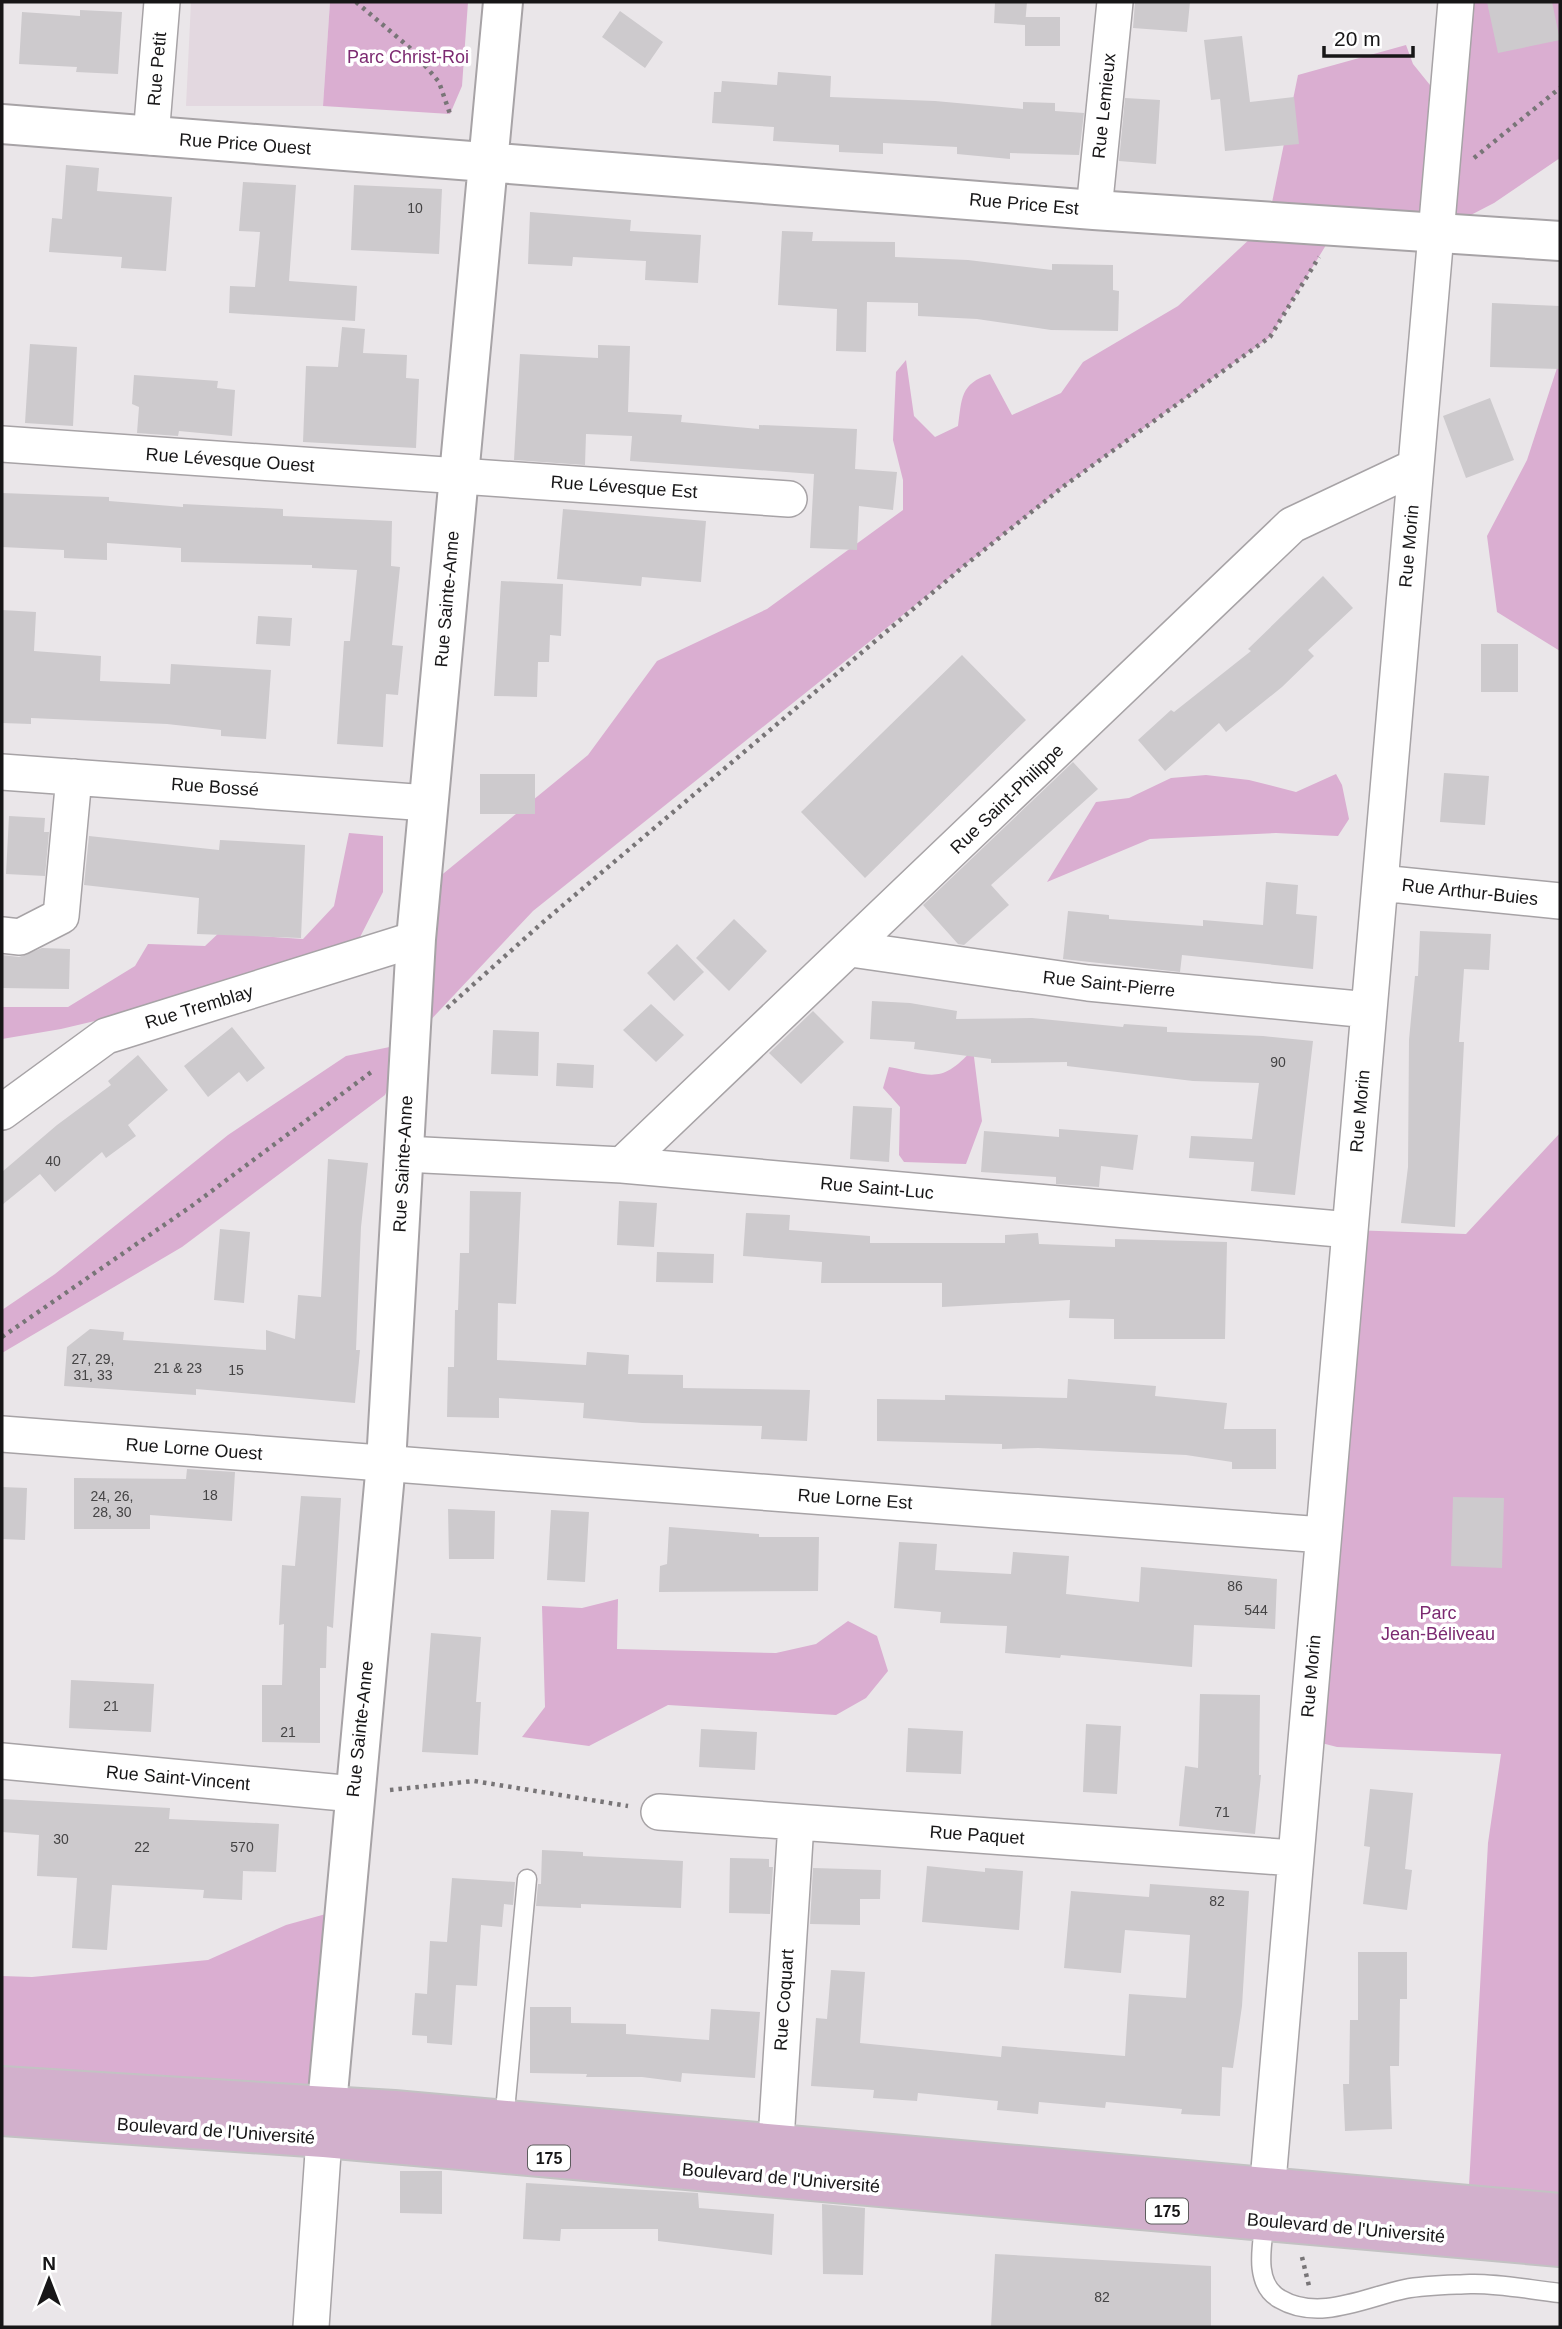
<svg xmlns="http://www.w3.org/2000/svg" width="1562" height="2329" viewBox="0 0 1562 2329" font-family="Helvetica,sans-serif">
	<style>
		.built { fill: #e3d8e0 }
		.green { fill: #daaed1 }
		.building { fill: #cdcacd }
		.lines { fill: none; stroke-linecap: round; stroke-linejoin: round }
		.lane-casing { stroke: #a7a3a6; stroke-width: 21 }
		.street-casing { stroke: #a7a3a6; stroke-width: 38 }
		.secondary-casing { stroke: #a7a3a6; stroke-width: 42 }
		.primary-casing { stroke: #c3c2c3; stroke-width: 42 }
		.path { stroke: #787577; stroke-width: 4.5; stroke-dasharray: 3.5 5; stroke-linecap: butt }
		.lane { stroke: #fff; stroke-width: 18 }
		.street { stroke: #fff; stroke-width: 35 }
		.secondary { stroke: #fff; stroke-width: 38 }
		.primary { stroke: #d2b0cc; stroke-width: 38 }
		.labels { text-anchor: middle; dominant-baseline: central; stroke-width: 7; stroke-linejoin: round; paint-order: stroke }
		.number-label { font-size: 14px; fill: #444344 }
		.shield { fill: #fff; stroke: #5d5c5d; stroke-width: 2 }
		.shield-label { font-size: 16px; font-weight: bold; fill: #171617 }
		.park-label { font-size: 18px; fill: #7c2a71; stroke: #fff }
		.street-label { font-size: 18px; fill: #171617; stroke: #fff }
	</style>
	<rect width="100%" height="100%" fill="#eae6e9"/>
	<!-- built -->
	<path class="built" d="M191,2h139l-7,104h-137z"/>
	<!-- green -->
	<path class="green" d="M330,2h138l-6,84 -12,28 -127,-8z
		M1462,2h98v156l-66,45 -58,30 -99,-6 -67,110 -206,149 -531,425 -124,132 -24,52 -203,152 -180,106v-43l53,-36 173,-139 118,-79 63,-13 24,-161 155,-127 69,-94 110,-52 136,-99v-30l-10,-40 3,-68 10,-12 8,56 21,21 23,-11c4,-28 2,-42 32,-52l22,41 49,-22 22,-31 95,-56 90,-84 30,-147 108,-30 7,19 34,42z
		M1560,366v285l-63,-39 -10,-76 40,-76 30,-92z
		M1336,774l6,11 7,34 -11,17 -62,-3 -126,6 -103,43 49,-80 33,-4 42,-20 35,-3 43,5 47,12z
		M349,833l34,3v56l-27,53 -122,43 -173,41 -59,10v-32h66l67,-41 13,-22 57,2 33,-31 20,21 45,3 31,-33z
		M973,1049l9,72 -16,43 -62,-2 -5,-7 1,-48 -17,-19 6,-21c43,8 52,18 84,-18z
		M1560,1133v1080l-92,-9 20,-361 13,-89 -164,-7 -31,-8 44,-509 116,4z
		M618,1599l-1,50 159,4 40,-9 32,-23 29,15 11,35 -22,27 -30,17 -168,-10 -79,41 -67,-9 23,-30 -3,-101 40,2z
		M344,1909l-20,229 -322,-22v-140l30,1 176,-17 78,-35z"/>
	<!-- building -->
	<path class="building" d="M995,2h32l-2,23 -31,-2z
		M1135,2h55l-3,30 -54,-4z
		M1487,2h65l8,38 -62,13z
		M80,10l42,2 -4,62 -42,-2 1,-5 -58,-3 3,-52 58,4z
		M620,11l43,31 -18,26 -43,-31z
		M1025,17h35v29h-35z
		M1242,36l8,66 44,-5 5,47 -74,7 -5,-52 -9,1 -7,-60z
		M778,72l53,4 -1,21 105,4 88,8v-7l32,1v8l29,2 -5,42 -69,-2v6l-53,-5v-7l-74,-4v11l-44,-2v-7l-66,-4 1,-14 -62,-4 2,-31h7l1,-11 55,4z
		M1125,98l35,2 -4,64 -37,-3z
		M66,165l33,3 -2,23 75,6 -6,74 -45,-3 1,-11 -73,-5 3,-34 10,1z
		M243,182l53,3 -7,96 68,5 -2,35 -126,-8 1,-27 25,1 5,-55 -21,-1z
		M354,185l88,4 -3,65 -88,-4z
		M530,212l101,8 -1,11 71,4 -3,48 -53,-3 1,-19 -73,-4 -1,9 -44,-2z
		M782,231l31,1 -1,9 83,1v15l73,3 84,10v-6l61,1v25l6,1 -1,40 -67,-1 -74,-11 -59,-3v-13l-51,-1 -1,50 -30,-1 1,-42 -59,-4z
		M1492,303l68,3v63l-70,-2z
		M342,327l23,2 -2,24 44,2 -1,23 13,1 -3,69 -113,-6 3,-76 32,1z
		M30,344l47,3 -4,79 -48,-3z
		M598,345l32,1 -2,66 54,3 -1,7 78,7v-4l98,4 -2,40 42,3 -4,38 -34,-4 -2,44 -47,-2 4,-74 -184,-13 2,-25 -46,-2 -1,31 -71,-5 6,-106 78,4z
		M134,375l84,6 -1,7 18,2 -3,46 -53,-5 -1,5 -41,-3 2,-26 -7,-3z
		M1490,398l24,62 -48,18 -23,-62z
		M2,493l107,4v4l74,6v-3l100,5v7l109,5 -1,45 9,1 -8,78 11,1 -5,49 -12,-1 -3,53 -46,-3 7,-103h6l7,-71 -45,-2v-3l-131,-3v-14l-74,-5v17l-43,-2v-8l-62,-3z
		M563,509l143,12 -5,61 -59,-5 -1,9 -84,-7z
		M1323,576l30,32 -45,42 6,6 -32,31 -56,45 -7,-9 -54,48 -27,-31 33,-30 3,2 77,-61 -3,-2z
		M501,581l62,3 -2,52 -11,-1 -1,27h-11l-1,35 -43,-1z
		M2,610l34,2 -2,39 67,5 -1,25 70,3 1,-20 100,6 -5,69 -45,-3v-6l-54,-6 -136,-6v6l-29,-1z
		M258,616l34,2 -2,28 -34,-2z
		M1481,644h37v48h-37z
		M962,655l64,65 -161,158 -64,-66z
		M1073,762l25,27 -107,96 18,20 -45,40 -6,-1 -35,-39z
		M1444,773l45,3 -4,49 -45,-3z
		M480,774h55v40h-55z
		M9,816l36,2 -1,14h5l-4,44 -39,-2z
		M89,836l130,14 1,-10 85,5 -4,93 -104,-4 2,-36 -115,-13z
		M1266,882l32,3 -2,29 21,2 -4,53 -131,-14 -2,17 -117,-13 5,-48 41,4v4l94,7v-6l60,5z
		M734,919l33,32 -38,40 -33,-33z
		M1420,931l71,3 -2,36 -25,-1 -5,73h5l-9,185 -54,-4 7,-56 1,-127 6,-64h3z
		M677,944l27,28 -30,29 -27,-28z
		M42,948l28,1 -1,40 -67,-1v-33l17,2z
		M872,1001l38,2 47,8 -1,8 76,-1 91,9 1,-3 43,3v5l96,4 50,5 -18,154 -44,-4 3,-29 -65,-4 2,-22 61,3 7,-56 -66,-2 -126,-15v-4l-76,1v-4l-77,-10 1,-7 -45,-3z
		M651,1004l33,31 -28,27 -33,-32z
		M813,1011l31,31 -43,42 -32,-31z
		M232,1027l33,41 -18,14 -8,-10 -31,25 -24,-31z
		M493,1030l46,2 -1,44 -47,-2z
		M138,1055l30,35 -40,35 8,11 -30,22 -4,-6 -47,40 -15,-18 -38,31v-33l55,-47 54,-40 -3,-4z
		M557,1063l37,2 -1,23 -37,-2z
		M853,1106l39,2 -3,54 -39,-3z
		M1059,1129l79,6 -5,35 -32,-4 -2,21 -43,-3v-7l-75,-5 3,-41 75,6z
		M328,1159l40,4 -7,64 -5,123h4l-5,53 -159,-14v6l-132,-9 3,-39 23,-18 34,3 -1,8 143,10v-20l29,9 3,-44 23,2z
		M470,1191l51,1 -5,112 -18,-1 -1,57 89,5 1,-13 42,3 -1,19 55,1v13l127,2 -3,51 -46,-2 1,-13 -120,-3 -59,-5 1,-15 -85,-5v20l-52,-1 1,-50h6l1,-57h3l2,-57h9z
		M619,1201l38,2 -3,44 -37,-2z
		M746,1213l44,2 -1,15 81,6v7h135v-8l33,-2 1,11 76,3v-8l112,3 -2,97h-111v-20l-45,-1 1,-18 -128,7v-24h-121l1,-21 -79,-6z
		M220,1229l30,3 -6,71 -30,-3z
		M657,1252l57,2 -1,29 -57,-1z
		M1068,1379l88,7 -1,10 72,7 -3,26h52v40h-44v-7l-46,-7 -148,-7 -36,1v-5l-125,-3v-42l68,1v-5l122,3z
		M187,1469l48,3 -3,49 -82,-6v14h-76v-51l112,1z
		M2,1487l25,1 -2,52 -23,-1z
		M301,1496l40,2 -8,130 -6,-2 -1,42h-6v75l-58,-1v-57h20l2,-61 -5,1 3,-60 13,1z
		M1453,1497l51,1 -2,70 -51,-2z
		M448,1509l47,2 -1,48h-45z
		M551,1510l38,2 -4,70 -38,-2z
		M669,1527l90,7v3h60l-1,54 -159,1 1,-26 7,-2z
		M899,1542l38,2 -2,26 76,4 2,-22 56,4 -3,38 73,8 2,-35 136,12 -2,50 -81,-4 -2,42 -131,-12 -1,3 -55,-5 2,-27 -67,-3 1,-11 -47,-4z
		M431,1633l50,4 -5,65h5l-3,53 -56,-3z
		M71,1680l83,4 -3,48 -82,-4z
		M1200,1694l60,1 -1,80h2l-6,59 -76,-8 6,-60 13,2z
		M1086,1724l35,2 -4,68 -34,-2z
		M908,1728l55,3 -2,43 -55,-2z
		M701,1729l56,3 -2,38 -56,-3z
		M1370,1789l43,4 -8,76 7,1 -5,40 -44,-6 7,-57 -6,-1z
		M2,1799l168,9 -1,11 110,5 -3,48 -33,-1 -1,29 -39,-2 1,-8 -92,-5 -5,65 -35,-2 5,-70 -40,-2 2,-41 -37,-3z
		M542,1850l41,2v4l100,5 -2,47 -100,-4v4l-45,-2 2,-22h3z
		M730,1858l39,1v8h4l-3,47 -41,-1z
		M927,1866l58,6v-4l38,3 -4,59 -97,-8z
		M813,1868l68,2 -1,29h-20v26l-50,-1z
		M452,1878l63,4 -2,23 -9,-1 -2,23 -21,-2 -4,61 -21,-1 -4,60 -25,-2v-7l-15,-1 3,-42 12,1 3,-53 17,1z
		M1150,1884l99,7 -7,115 -9,62 -11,-1 -2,49 -39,-2 1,-5 -76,-7 -1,6 -66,-6 -1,12 -41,-4 1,-9 -80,-8 -1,8 -44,-3 1,-8 -63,-4 5,-68 11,1 4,-49 34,2 -5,71 141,14 1,-11 123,10 4,-62 57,4 4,-63 -65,-5 -4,43 -57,-5 7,-77 78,6z
		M1358,1952h49v47h-7l-1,67h-9l2,63 -47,2 -2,-47h6l1,-64h8z
		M530,2007h41v16l55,1v10l83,6 2,-31 49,3 -5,66 -73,-5 -1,9 -39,-5h-56l1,-3 -57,-1z
		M400,2171h42v43l-42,-1z
		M526,2183l172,10 1,15 75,6 -2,41 -114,-14v-12h-97l-1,12 -37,-2z
		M822,2204l43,4 -2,67 -40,-1z
		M995,2254l216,12v61h-220z"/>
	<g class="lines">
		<defs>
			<path id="lane" d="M504,2121l23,-242
				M1265,2220c-3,25 -12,64 15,79 39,23 86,-2 125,-10 21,-4 44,-4 65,-5 29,-1 61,6 90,9"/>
			<path id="street" d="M151,137l11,-135
				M1094,210l21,-208
				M2,444l787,55
				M2,772l426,31
				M1380,883l180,18
				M2,935l18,2 41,-21 13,-139
				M851,949l237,34 281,27
				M2,1112l104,-76 310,-97
				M404,1154l218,11 728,65
				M622,1165l670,-640 123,-58
				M2,1434l1321,101
				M2,1761l352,33
				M659,1812l636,46
				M774,2172l22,-349
				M1265,2216l191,-2214
				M311,2327l13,-189"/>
			<path id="secondary" d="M2,124l1092,86 466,31
				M324,2137l62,-674 30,-524 87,-937"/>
			<path id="primary" d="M2,2086l392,24 1166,103
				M2,2116l322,22 1236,109"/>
		</defs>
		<!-- lane casing -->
		<use href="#lane" class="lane-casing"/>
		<!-- street casing -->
		<use href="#street" class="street-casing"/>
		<!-- secondary casing -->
		<use href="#secondary" class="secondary-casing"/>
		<!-- primary casing -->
		<use href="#primary" class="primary-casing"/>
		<!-- path -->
		<path class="path" d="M356,2l54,46 29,34 11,32
			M1474,158l86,-70
			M447,1008l95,-85 422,-357 100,-80 206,-149 49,-80
			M2,1337l191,-132 181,-135
			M390,1790l84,-9 154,25
			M1302,2257l7,29"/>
		<!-- lane -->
		<use href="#lane" class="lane"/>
		<!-- street -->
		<use href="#street" class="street"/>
		<!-- secondary -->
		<use href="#secondary" class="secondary"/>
		<!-- primary -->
		<use href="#primary" class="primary"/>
	</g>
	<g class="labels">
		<!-- number labels -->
		<g class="number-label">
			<text x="415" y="208">10</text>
			<text x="1278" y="1062">90</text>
			<text x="53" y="1161">40</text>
			<text x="93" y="1359">27, 29,<tspan x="93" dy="16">31, 33</tspan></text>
			<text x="178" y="1368">21 &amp; 23</text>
			<text x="236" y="1370">15</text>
			<text x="210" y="1495">18</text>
			<text x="112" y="1496">24, 26,<tspan x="112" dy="16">28, 30</tspan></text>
			<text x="1235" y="1586">86</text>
			<text x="1256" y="1610">544</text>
			<text x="111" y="1706">21</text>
			<text x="288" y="1732">21</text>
			<text x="1222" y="1812">71</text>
			<text x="61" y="1839">30</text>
			<text x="142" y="1847">22</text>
			<text x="242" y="1847">570</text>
			<text x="1217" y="1901">82</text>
			<text x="1102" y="2297">82</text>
		</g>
		<!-- shield labels -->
		<g class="shield">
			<rect x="528" y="2145.5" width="42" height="25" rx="5"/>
			<rect x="1146" y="2198.5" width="42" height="25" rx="5"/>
		</g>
		<g class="shield-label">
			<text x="549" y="2158">175</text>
			<text x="1167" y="2211">175</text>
		</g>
		<!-- park labels -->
		<g class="park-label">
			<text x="408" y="57">Parc Christ-Roi</text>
			<text x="1438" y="1613">Parc<tspan x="1438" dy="21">Jean-Béliveau</tspan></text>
		</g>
		<!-- street labels -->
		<g class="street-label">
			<text transform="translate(157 69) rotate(-85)">Rue Petit</text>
			<text transform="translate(1104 106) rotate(-84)">Rue Lemieux</text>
			<text transform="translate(245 144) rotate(4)">Rue Price Ouest</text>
			<text transform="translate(1024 204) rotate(5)">Rue Price Est</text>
			<text transform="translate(230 460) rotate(4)">Rue Lévesque Ouest</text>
			<text transform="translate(624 487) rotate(4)">Rue Lévesque Est</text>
			<text transform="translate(1409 546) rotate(-85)">Rue Morin</text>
			<text transform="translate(447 599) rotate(-85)">Rue Sainte-Anne</text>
			<text transform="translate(215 787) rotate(4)">Rue Bossé</text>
			<text transform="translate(1007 799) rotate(-44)">Rue Saint-Philippe</text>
			<text transform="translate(1470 892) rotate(6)">Rue Arthur-Buies</text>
			<text transform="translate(1109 984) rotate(6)">Rue Saint-Pierre</text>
			<text transform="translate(199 1007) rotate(-17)">Rue Tremblay</text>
			<text transform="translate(1360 1111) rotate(-85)">Rue Morin</text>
			<text transform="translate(403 1164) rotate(-87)">Rue Sainte-Anne</text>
			<text transform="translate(877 1188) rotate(5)">Rue Saint-Luc</text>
			<text transform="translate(194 1449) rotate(4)">Rue Lorne Ouest</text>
			<text transform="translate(855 1499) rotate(4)">Rue Lorne Est</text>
			<text transform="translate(1311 1676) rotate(-85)">Rue Morin</text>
			<text transform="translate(360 1729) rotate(-84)">Rue Sainte-Anne</text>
			<text transform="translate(178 1778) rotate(5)">Rue Saint-Vincent</text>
			<text transform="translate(977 1835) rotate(4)">Rue Paquet</text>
			<text transform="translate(784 2000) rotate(-86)">Rue Coquart</text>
			<text transform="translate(216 2131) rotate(4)">Boulevard de l'Université</text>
			<text transform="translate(781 2178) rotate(5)">Boulevard de l'Université</text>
			<text transform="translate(1346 2228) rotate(5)">Boulevard de l'Université</text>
		</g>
	</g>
	<!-- border -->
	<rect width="1562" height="2329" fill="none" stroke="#171617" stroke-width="7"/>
	<!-- north arrow -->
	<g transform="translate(49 2280)" stroke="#ffffff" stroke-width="5" paint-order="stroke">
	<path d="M0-5L12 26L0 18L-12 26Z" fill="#171617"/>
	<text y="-10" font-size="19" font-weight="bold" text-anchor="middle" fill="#171617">N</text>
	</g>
	<!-- scale -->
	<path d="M1324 46v10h89v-10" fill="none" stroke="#171617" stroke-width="3.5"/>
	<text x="1334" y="46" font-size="21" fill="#171617" stroke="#ffffff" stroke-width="5" paint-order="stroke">20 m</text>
</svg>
